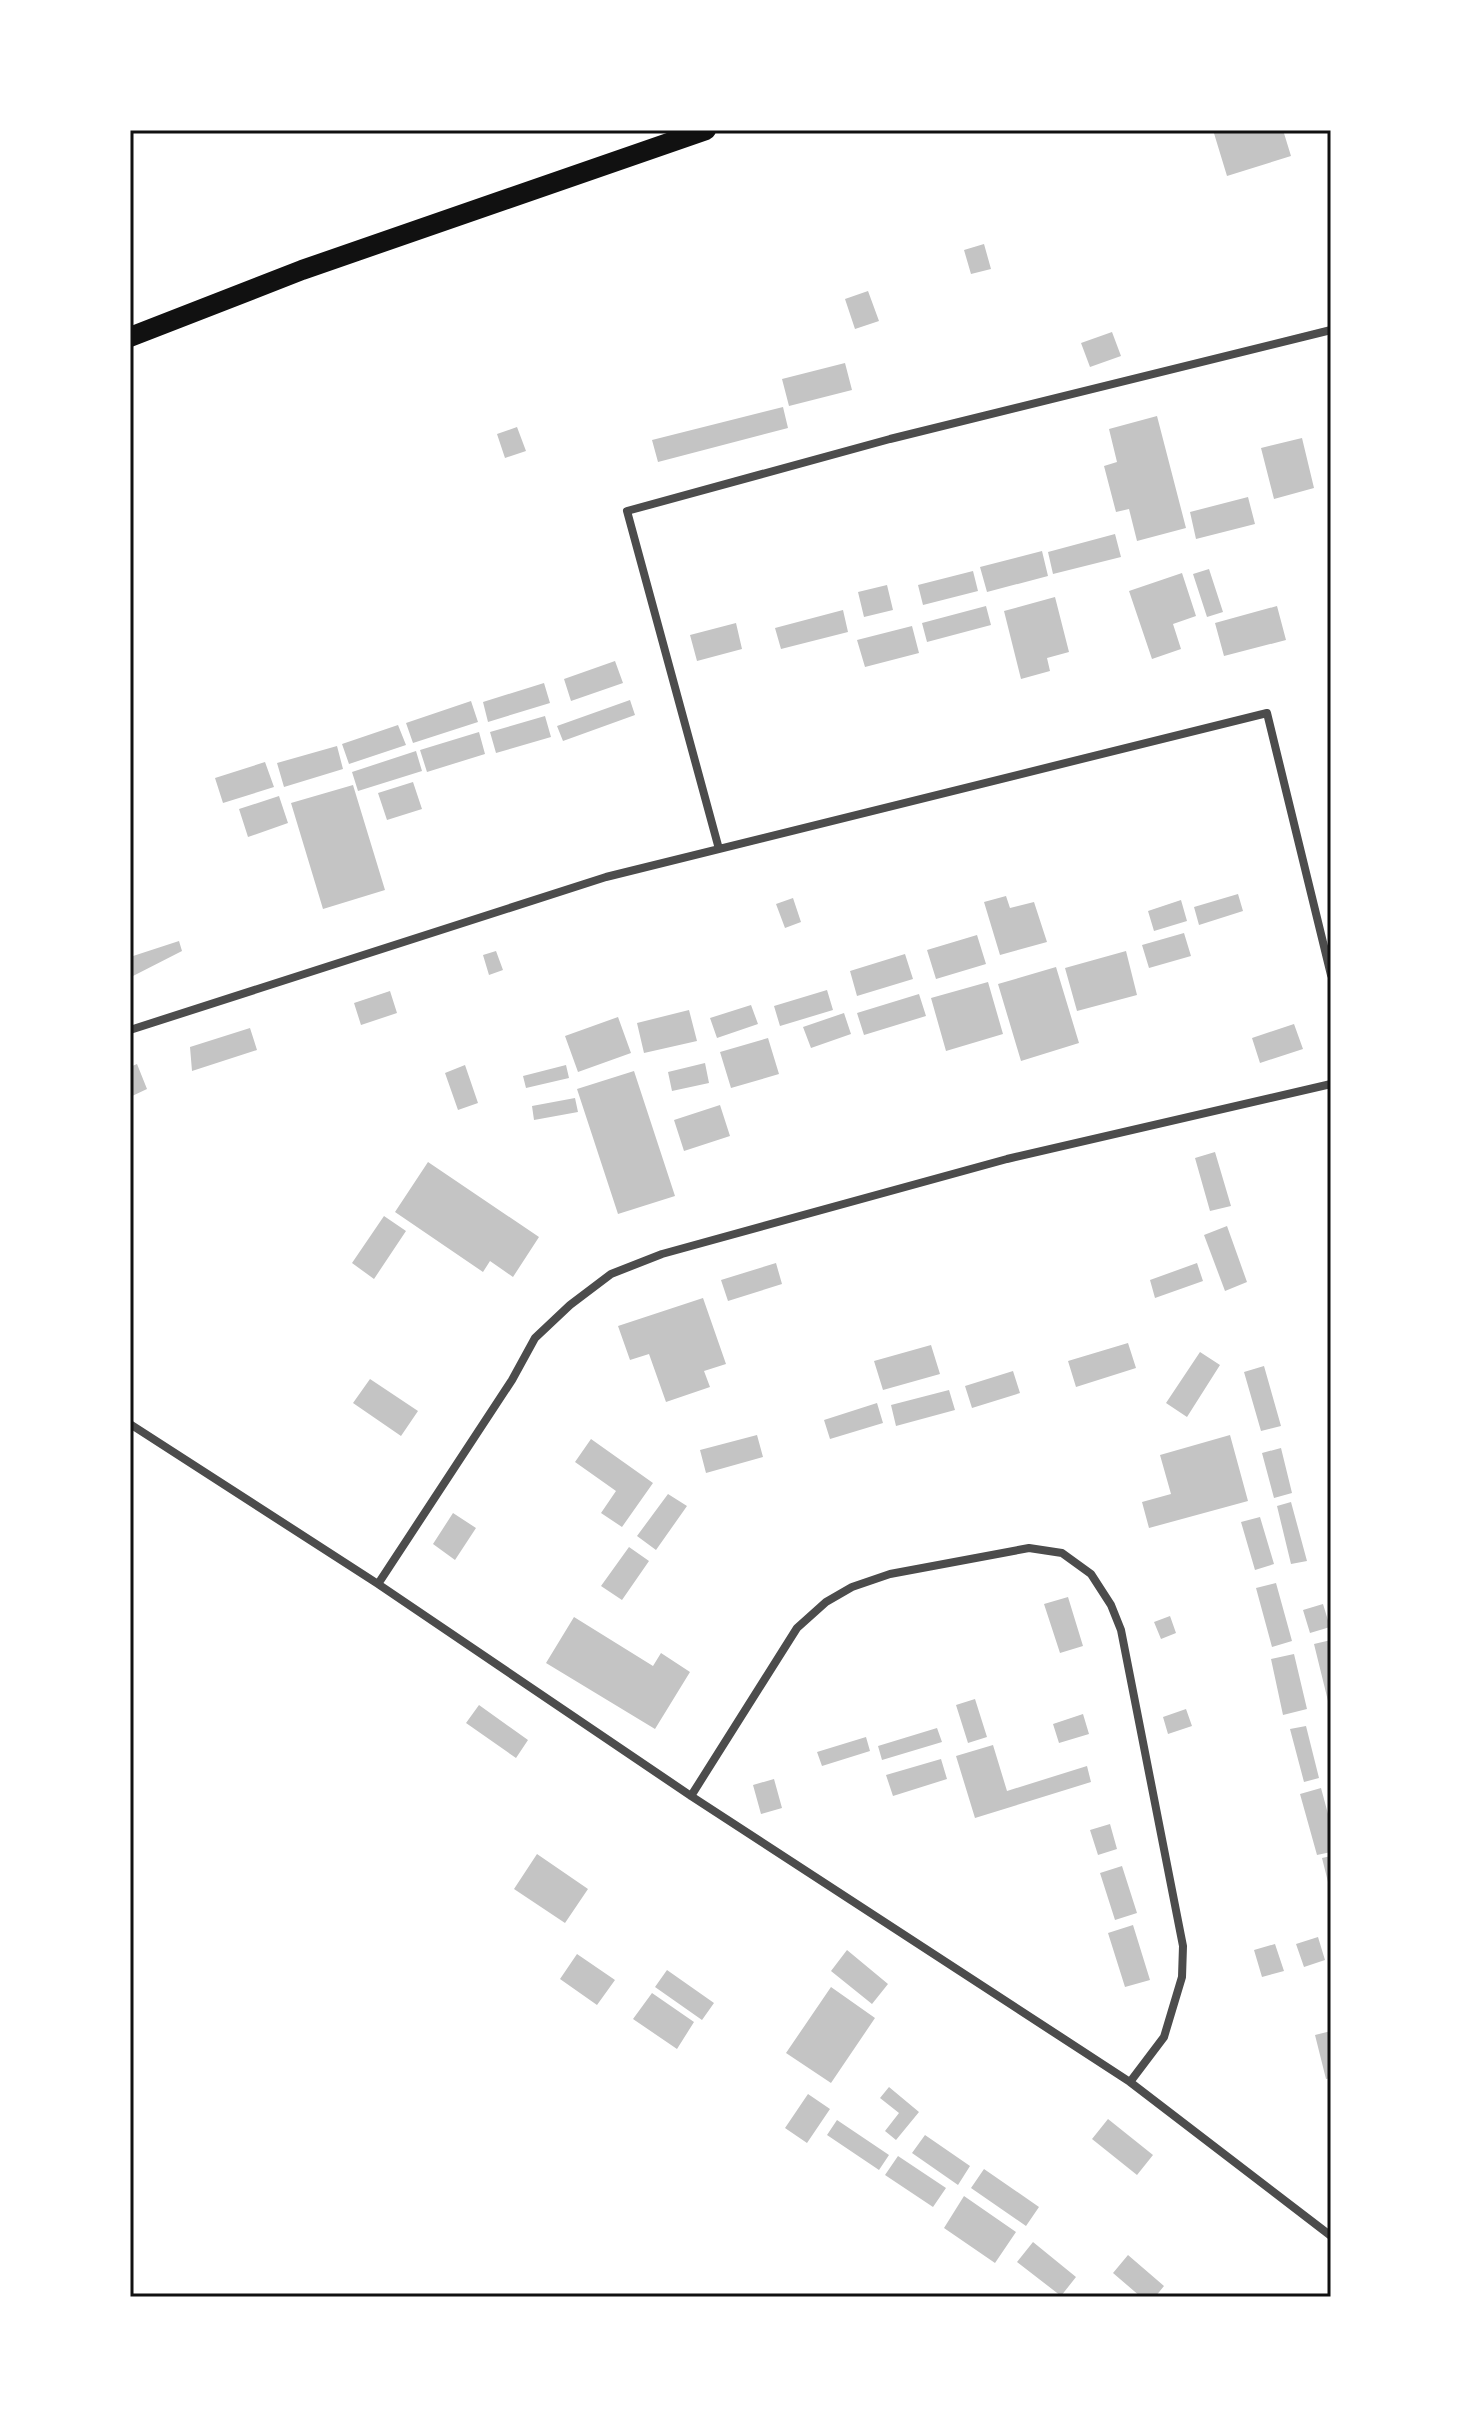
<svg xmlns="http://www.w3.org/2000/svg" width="1461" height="2427" viewBox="0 0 1461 2427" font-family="Manrope,sans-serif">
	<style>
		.building { fill: #c4c4c4 }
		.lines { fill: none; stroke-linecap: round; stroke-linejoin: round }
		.minor { stroke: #4c4c4c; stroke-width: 8 }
		.primary { stroke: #111; stroke-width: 20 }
		.neatline { fill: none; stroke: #111; stroke-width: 3 }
	</style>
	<rect width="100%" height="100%" fill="#fff"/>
	<!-- building -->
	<path class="building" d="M1213,130h70l8,26 -64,20z
		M984,244l7,25 -20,5 -7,-24z
		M868,291l11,30 -24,8 -10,-30z
		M1112,332l9,24 -31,11 -9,-24z
		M845,363l7,27 -63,16 -7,-27z
		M783,407l5,21 -130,34 -6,-22z
		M1157,416l29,112 -49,13 -8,-32 -13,3 -12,-46 13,-4 -8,-33z
		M517,427l9,24 -21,7 -8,-24z
		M1302,438l12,50 -40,11 -13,-51z
		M1248,497l7,27 -59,15 -6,-27z
		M1115,534l6,23 -68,17 -5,-22z
		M1042,551l6,25 -61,16 -7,-25z
		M1209,569l14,43 -16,5 -14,-43z
		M973,571l5,20 -55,14 -5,-20z
		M1182,573l14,43 -23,8 8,25 -29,10 -23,-68z
		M887,585l6,25 -29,7 -6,-25z
		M1055,597l14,55 -22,6 3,13 -29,8 -17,-68z
		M986,606l5,19 -64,17 -5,-19z
		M1277,606l9,34 -62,16 -9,-33z
		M843,610l5,22 -67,17 -6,-21z
		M736,623l6,26 -45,12 -7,-26z
		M912,626l7,27 -54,14 -8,-27z
		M615,661l8,22 -52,18 -7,-22z
		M544,683l6,20 -62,19 -5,-20z
		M630,700l5,15 -72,26 -6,-15z
		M471,701l7,21 -65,21 -7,-20z
		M545,716l6,21 -55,16 -6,-21z
		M398,725l8,20 -57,19 -7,-20z
		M479,732l6,22 -58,18 -7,-22z
		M337,746l6,23 -59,18 -7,-24z
		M416,751l6,20 -64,20 -6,-19z
		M265,762l9,25 -51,16 -8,-25z
		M413,782l9,27 -35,11 -9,-27z
		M353,785l32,105 -62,19 -32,-106z
		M279,796l9,27 -40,14 -9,-28z
		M1238,894l5,17 -44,14 -5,-18z
		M1006,896l4,12 24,-6 13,40 -47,13 -16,-53z
		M793,898l8,24 -16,6 -9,-24z
		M1181,900l6,21 -33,10 -6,-20z
		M1184,933l7,23 -42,12 -7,-23z
		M977,935l9,29 -50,15 -9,-29z
		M179,941l3,10 -49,25 -3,-6v-13z
		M496,951l7,19 -14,5 -6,-20z
		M1126,951l11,44 -60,16 -12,-43z
		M905,954l8,25 -56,17 -7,-25z
		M1056,967l23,76 -58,18 -23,-77z
		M988,982l15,52 -57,17 -15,-53z
		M827,990l6,20 -53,16 -6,-20z
		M390,991l7,22 -36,12 -7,-22z
		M919,994l7,22 -62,19 -7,-22z
		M751,1005l7,19 -41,14 -7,-20z
		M689,1010l8,31 -53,12 -7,-30z
		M844,1013l7,21 -40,14 -8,-21z
		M618,1017l13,36 -53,19 -13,-36z
		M1294,1024l9,25 -43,14 -8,-25z
		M250,1028l7,22 -65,21 -2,-24z
		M768,1038l11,36 -48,14 -11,-36z
		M705,1063l4,20 -37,8 -4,-19z
		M137,1064l10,25 -17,8v-30z
		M465,1065l13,38 -20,7 -13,-37z
		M566,1065l3,13 -43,10 -3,-12z
		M634,1071l41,125 -57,18 -41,-125z
		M575,1098l3,14 -44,8 -2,-14z
		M720,1105l10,31 -46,15 -10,-31z
		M1215,1152l16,54 -21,5 -15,-53z
		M428,1162l111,75 -26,40 -23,-16 -7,11 -88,-60z
		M384,1216l22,15 -32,48 -22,-16z
		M1227,1226l20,56 -22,9 -21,-56z
		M776,1263l6,21 -54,17 -7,-21z
		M1197,1263l6,18 -48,17 -5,-18z
		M703,1298l23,66 -22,7 6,16 -44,15 -17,-48 -19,6 -12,-34z
		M1128,1343l8,25 -60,19 -8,-26z
		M931,1345l9,29 -57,16 -9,-29z
		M1200,1352l20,13 -33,52 -21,-14z
		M1264,1366l17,60 -20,5 -17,-59z
		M1013,1371l7,22 -48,15 -7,-22z
		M370,1379l48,32 -17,25 -48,-33z
		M949,1390l6,20 -59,16 -5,-21z
		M877,1403l6,20 -53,16 -6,-19z
		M757,1435l6,22 -57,16 -6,-23z
		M1230,1435l18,66 -99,27 -7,-26 29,-8 -11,-39z
		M591,1439l62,44 -31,44 -21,-14 15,-22 -41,-29z
		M1281,1448l11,45 -18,5 -12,-45z
		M668,1494l19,12 -31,44 -19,-14z
		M1291,1502l16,59 -16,3 -14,-58z
		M453,1513l23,15 -21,32 -22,-16z
		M1260,1517l14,47 -19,6 -14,-48z
		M629,1547l20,14 -27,39 -21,-14z
		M1276,1583l16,58 -20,6 -16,-59z
		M1068,1597l15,49 -23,7 -16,-49z
		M1323,1604l7,23 -20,6 -7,-23z
		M1170,1616l6,17 -15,6 -7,-17z
		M574,1617l79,49 8,-13 29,19 -35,57 -109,-66z
		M1331,1640v61h-3l-14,-57z
		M1294,1654l13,55 -24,6 -12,-56z
		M975,1699l12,38 -19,6 -12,-38z
		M479,1705l49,35 -12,18 -50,-35z
		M1186,1709l6,17 -24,8 -5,-17z
		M1083,1714l6,20 -30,9 -6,-19z
		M1306,1726l13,52 -15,4 -14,-53z
		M937,1728l5,14 -60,18 -4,-14z
		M866,1737l4,14 -48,15 -5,-14z
		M993,1745l14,46 80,-25 4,16 -116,36 -19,-62z
		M941,1759l6,20 -54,17 -7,-21z
		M774,1779l8,29 -21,6 -8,-29z
		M1321,1788l10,37v27l-14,3 -17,-61z
		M1110,1824l7,25 -19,6 -8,-25z
		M537,1854l51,35 -23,34 -51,-34z
		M1331,1856v34h-1l-8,-32z
		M1122,1866l15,47 -22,7 -15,-47z
		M1133,1925l17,55 -25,7 -17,-54z
		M1318,1937l7,23 -21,7 -8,-23z
		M1275,1944l9,27 -22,6 -8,-27z
		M847,1950l41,34 -16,20 -41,-33z
		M577,1954l38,26 -18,25 -37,-26z
		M667,1970l47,33 -12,17 -47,-33z
		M831,1987l44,31 -44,65 -45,-30z
		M652,1993l42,29 -17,27 -44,-30z
		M1331,2031v47l-5,1 -11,-44z
		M889,2087l30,25 -23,28 -11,-9 14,-18 -19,-15z
		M808,2094l22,15 -23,34 -22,-15z
		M1108,2119l45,36 -16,20 -45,-36z
		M837,2120l52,35 -10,15 -52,-35z
		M925,2135l45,31 -12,19 -46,-32z
		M898,2156l48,32 -13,19 -48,-32z
		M984,2169l55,38 -13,19 -55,-38z
		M964,2196l52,36 -21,31 -51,-35z
		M1033,2242l43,35 -15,19 -44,-34z
		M1128,2255l36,31 -9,11h-14l-28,-24z"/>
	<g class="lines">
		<!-- minor -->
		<path class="minor" d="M719,849l-92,-338 263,-72 441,-109
			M130,1030l476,-153 661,-164 64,262
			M130,1424l248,160 313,212 439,286 201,154
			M378,1584l134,-204 23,-42 35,-33 41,-31 51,-20 345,-95 324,-75
			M691,1796l106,-168 29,-26 26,-15 38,-13 139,-26 33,5 29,21 20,31 10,25 62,316 -1,31 -18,60 -34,45"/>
		<!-- primary -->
		<path class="primary" d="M130,337l172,-67 404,-140"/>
	</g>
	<!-- border -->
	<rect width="1461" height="2427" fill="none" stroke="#ffffff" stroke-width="264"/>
	<rect x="132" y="132" width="1197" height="2163" class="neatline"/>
</svg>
